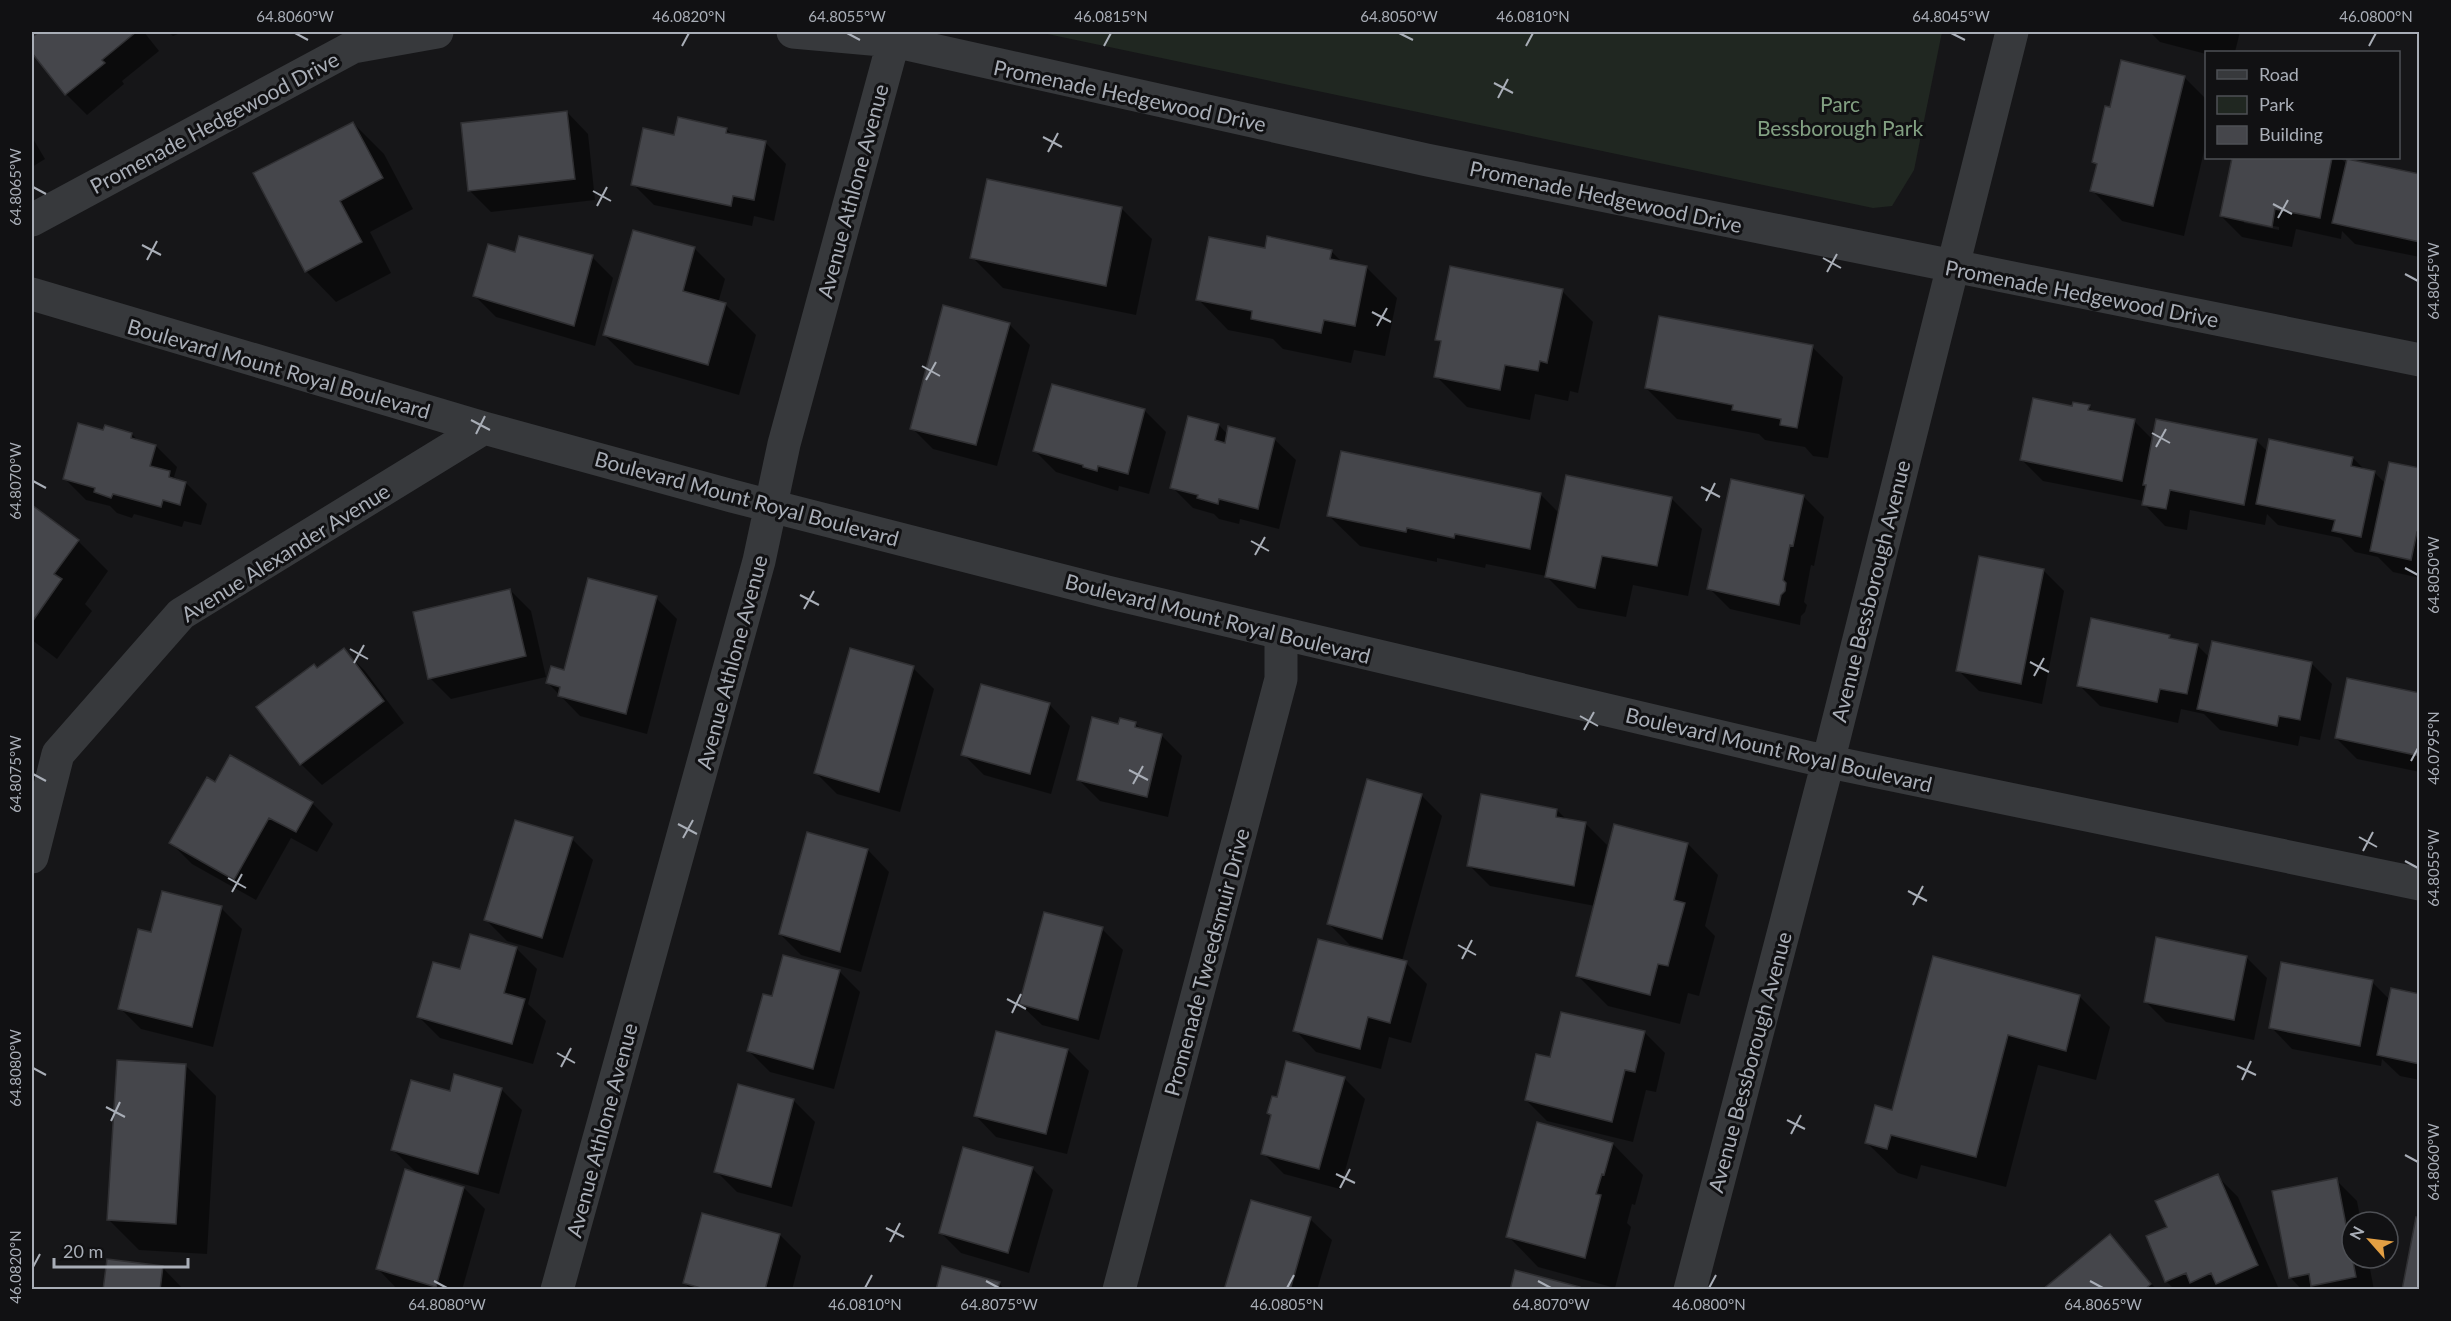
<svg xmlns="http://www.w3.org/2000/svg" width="2451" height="1321" viewBox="0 0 2451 1321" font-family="Lato,sans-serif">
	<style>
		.green { fill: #202721 }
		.shadow { fill: #0007; fill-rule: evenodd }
		.building { fill: #45464b; stroke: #303033; stroke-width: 1.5 }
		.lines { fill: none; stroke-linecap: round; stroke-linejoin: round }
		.minor { stroke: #37393c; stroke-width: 33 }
		.ticks { fill: none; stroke: #a9aeb7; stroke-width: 2 }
		.labels { text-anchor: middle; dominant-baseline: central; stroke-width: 6; stroke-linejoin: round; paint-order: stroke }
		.street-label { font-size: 21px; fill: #a9aeb7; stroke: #111113 }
		.park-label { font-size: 21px; fill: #82a082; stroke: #111113 }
		.neatline { fill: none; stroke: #a9aeb7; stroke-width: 2 }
		.ticks-label { font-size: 15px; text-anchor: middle; fill: #a9aeb7 }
	</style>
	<rect width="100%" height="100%" fill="#161618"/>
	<!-- green -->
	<path class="green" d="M1038,32h904l-28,138 -22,36 -19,2z"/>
	<!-- shadow -->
	<path class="shadow" d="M41,32h103l15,19 -37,30 2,3 -37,31 -21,-21 -34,-43v-12z
		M168,32h15l-10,4z
		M2150,32h90l-5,20 -29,2 -46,-12z
		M2412,32h8v7z
		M2184,77l22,22v44l-22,93 -62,-15 -30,-31 6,-24 -5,-4 18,-53z
		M567,112l21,22 7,66 -104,12 -21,-21z
		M353,123l31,31 29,55 -43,23 21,41 -55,29 -30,-31z
		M727,129l6,7 32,6 21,22 -12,57 -20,-5 -2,10 -98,-21 -21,-21 42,-48z
		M32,137l13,22 -13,8z
		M2234,158h106l7,6 73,11v82l-65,-13 -13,-13 -1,8 -45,-10 -4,18 -50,-10 -21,-21zM2244,220l35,7v3l-35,-7z
		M1121,208l31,31 -16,76 -133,-27 -31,-31z
		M694,248l31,31 -7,24 7,1 31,31 -17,60 -104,-30 -31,-30z
		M1266,250l65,1 12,12 24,5 30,30 -12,58 -31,-6 -3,13 -68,-14 -10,-10 -45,-9 -30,-31z
		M592,257l21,21 -18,68 -99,-29 -21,-21z
		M1562,291l31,31 -15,71 -8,-2 -2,10 -33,-7 -5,26 -63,-13 -31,-31 6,-31 -5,-6z
		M1009,324l21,21 -33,121 -64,-17 -21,-21z
		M1812,347l31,30 -15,81 -15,-2 -8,-9 -40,-7 -6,-6 -82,-15 -31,-31z
		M2089,407l6,6 39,8 19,19 104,1 11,11 85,6 12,12 9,2 12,12 34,-14v108l-27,-6 -15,-15 -23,-5 -14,-14 -63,-13 -11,-11 -2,11 -75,-15 -3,20 -22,-4 -21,-22v-3l-101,-20 -21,-21 52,-52z
		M1145,411l21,21 -17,62 -30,-8 -1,5 -62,-19 -21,-21z
		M1219,425l9,10 46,4 22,21 -17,69 -39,-10 -1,5 -20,-5 -5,-5 -21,-6 -21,-21z
		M104,432l28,2 7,8 17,4 21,21 -3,10 12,6 21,21 -6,21 -17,-4 -2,6 -48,-13 -2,4 -15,-5 -7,-7 -24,-6 -21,-21z
		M1540,494l20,20 111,-16 31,31 -14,67 -55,-11 -7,32 -48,-9 -32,-32 -60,-12 -1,4 -48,-10v4l-77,-16 -31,-30z
		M1803,496l21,21 -10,49 -3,-1 -7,37 3,3 -2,7 -4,4 -1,9 -70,-16 -21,-21z
		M32,507l46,34 30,30 -23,33 7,7 -35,48 -25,-19z
		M2043,570l21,21 -22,113 -63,-13 -21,-21z
		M510,590l21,21 15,66 -95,22 -21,-21z
		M656,598l21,21 -30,115 -67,-18 -32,-33 17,-11z
		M2169,636l4,4 24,5 13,13 101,5 21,21 -12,56 -20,-4 -2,10 -78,-16 -16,-16 -23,-5 -3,14 -78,-17 -21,-21z
		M344,650l21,21 39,52 -82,62 -21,-21z
		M913,668l21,21 -34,123 -63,-18 -21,-21z
		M2420,694v78l-63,-13 -21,-21z
		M1049,704l21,22 -19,68 -67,-19 -21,-21z
		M1135,723l8,8 18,4 21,21 -14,61 -68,-16 -21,-21 40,-55z
		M216,784l96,19 21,21 -16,28 -26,-14 -35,62 -64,-36 -21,-21z
		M1421,795l21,21 -40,145 4,2 21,21 -16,59 -22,-6 -8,32 -65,-17 -21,-22 86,-77 -31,-8 -21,-21z
		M1557,810l10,10 19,4 21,21 -3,16 84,-17 30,31 -13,51 10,10 -16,60 -11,-3 -8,31 -72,-18 -31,-31 18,-69 -105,-20 -21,-21z
		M809,834l59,16 21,22 -28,100 -60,-17 -21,-21z
		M572,839l21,21 -30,98 -56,-17 -21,-21z
		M221,908l21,21 -29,118 -72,-18 -21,-21 32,-74z
		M1102,929l21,21 -24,90 -57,-15 -22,-21z
		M516,948l21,21 -9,35 18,17 -13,43 -93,-26 -21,-21 42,-46z
		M2246,957l21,21 -13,62 -88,-18 -21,-21z
		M1934,958l145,38 31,31 -14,53 -58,-15 -32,122 -85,-22 -4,14 -19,-6 -31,-30 27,-32z
		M839,971l21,21 -26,97 -64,-17 -21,-21 24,-53z
		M2372,982l18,18 30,-4v84l-20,-4 -18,-17 -1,7 -89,-17 -21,-22z
		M997,1032l71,18 21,21 -22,83 -71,-17 -21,-22z
		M1644,1032l21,21 -9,39 -10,-2 -13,52 -86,-21 -21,-21 25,-41z
		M186,1066l30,30 -9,158 -68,-4 -31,-31z
		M1344,1078l21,21 -25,90 -56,-15 -21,-21 9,-36 -3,-4 9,-14z
		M739,1086l55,15 21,21 -23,85 -55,-15 -21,-21z
		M501,1089l21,21 -23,84 -68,-19 -1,3 34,10 21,21 -23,81h-64l-20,-21 40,-95 -25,-24 58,-57z
		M1613,1144l30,31 -8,30 -3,-1 -5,19 4,4 -16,61 -77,-21 -30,-31z
		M1032,1168l21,22 -24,83 -68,-20 -21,-21z
		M2217,1176l21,21 40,90 -7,3h-96l-9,-9 3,-53z
		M2336,1180l21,21 4,21h-9v36h16l6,32h-72l-12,-13z
		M1310,1219l22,21 -15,50h-91z
		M780,1235l21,21 -9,34h-101l-7,-8z
		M2109,1236l48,54h-112z
		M163,1268l21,22h-79z
		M999,1283l6,7h-68z"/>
	<!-- building -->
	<path class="building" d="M39,32h97l-34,28 3,3 -40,32 -33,-42v-16z
		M2121,60l64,16 -32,130 -63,-15 7,-27 -5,-2 13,-56 5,1z
		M567,111l8,68 -107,12 -7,-68z
		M678,117l49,11 -1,5 40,8 -12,59 -21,-4 -2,10 -100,-21 12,-57 31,7z
		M353,122l30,56 -43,23 22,41 -57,30 -52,-99z
		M2232,158h100l-12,60 -45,-9 -3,18 -52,-11z
		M2347,159l73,15v68l-88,-19z
		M987,179l135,28 -16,79 -136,-28z
		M633,230l62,17 -12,44 43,12 -18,62 -105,-30z
		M519,236l74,19 -19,71 -101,-30 15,-52 27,8z
		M1267,236l65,14 -2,9 37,7 -12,60 -31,-6 -3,13 -70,-14 1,-8 -56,-11 13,-63 56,11z
		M1450,266l113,23 -16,74 -7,-2 -2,10 -33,-6 -5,25 -66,-13 7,-36 -6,-1z
		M943,305l67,18 -34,122 -66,-16z
		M1659,316l154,29 -16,83 -17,-3 1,-6 -49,-9 1,-5 -88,-17z
		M1052,384l93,25 -17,65 -30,-8 -1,5 -14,-4v-2l-50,-14z
		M2033,398l39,8 1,-4 17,3 -2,5 47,9 -13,62 -102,-21z
		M1188,416l31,8 -4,16 10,3 3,-17 47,12 -17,71 -39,-10 -1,5 -21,-6 1,-3 -28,-7z
		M2156,419l101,20 -13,66 -74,-15 -4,19 -24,-4 4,-20h-3z
		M78,423l25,7 2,-5 27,8 -1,5 25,7 -6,21 20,5 -1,6 17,5 -6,23 -17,-5 -2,7 -48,-13 -2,4 -17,-6 1,-4 -32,-9z
		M2269,439l84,18 -2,9 24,5 -14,66 -29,-6 3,-11 -79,-16z
		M1341,451l200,42 -11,56 -75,-15 -1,4 -47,-10 -1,4 -79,-16z
		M2389,462l31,6v65l-3,-1 -6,28 -41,-9z
		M1566,475l106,22 -15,69 -55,-10 -7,32 -50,-11z
		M1731,479l73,16 -11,51 -3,-1 -7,35 3,3 -1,8 -4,4 -2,10 -72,-16z
		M32,505l47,35 -25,34 8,5 -30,43z
		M1979,556l65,13 -23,115 -65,-13z
		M588,578l69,18 -31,118 -68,-18 2,-9 -14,-4 5,-17 13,4z
		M510,589l16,67 -98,23 -15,-67z
		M2091,618l79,17 -1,3 29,6 -11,50 -27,-5 -3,13 -80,-16z
		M2212,641l100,21 -12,58 -21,-4 -2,10 -80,-17z
		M344,648l40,53 -84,64 -44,-58 58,-43 3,4z
		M850,648l64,18 -35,126 -65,-19z
		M2347,678l73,15v63l-85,-18z
		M981,684l69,19 -20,71 -69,-19z
		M1092,717l26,7 2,-6 16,4 -1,5 27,7 -15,63 -70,-17z
		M230,755l83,47 -17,30 -27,-14 -35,62 -65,-37 38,-66 8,5z
		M1367,779l55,15 -40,145 -55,-15z
		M1481,794l76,15 -1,8 30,5 -12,64 -107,-20z
		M515,820l58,17 -31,101 -58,-18z
		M1614,824l74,19 -14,57 11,3 -17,63 -10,-2 -8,31 -74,-19z
		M807,832l61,17 -28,103 -61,-18z
		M162,891l60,15 -30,121 -74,-18 20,-80 13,3z
		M1044,912l59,15 -25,93 -59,-16z
		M470,934l47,13 -13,46 21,6 -13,45 -95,-27 16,-55 27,7z
		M2156,937l91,19 -13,64 -90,-18z
		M1318,939l89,22 -17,62 -22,-6 -8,32 -67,-18z
		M783,955l57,15 -27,99 -66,-18 16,-57 9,2z
		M1933,956l147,39 -14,56 -58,-16 -32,122 -85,-22 -4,14 -22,-6 10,-38 17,5z
		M2281,962l92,18 -13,66 -91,-18z
		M2391,988l29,6v70l-43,-9z
		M1561,1012l84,19 -10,41 -10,-2 -13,52 -87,-22 11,-46 14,3z
		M996,1031l72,18 -22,85 -72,-18z
		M117,1060l69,4 -10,160 -69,-4z
		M1286,1061l59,16 -26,92 -58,-15 10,-39 -4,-2 5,-17 5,1z
		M454,1074l48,14 -24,86 -87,-24 20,-70 39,11z
		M738,1084l56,15 -23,88 -57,-15z
		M1537,1122l76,21 -9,32 -2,-1 -6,20 5,1 -16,63 -79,-21z
		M963,1147l70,20 -25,86 -69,-20z
		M405,1169l59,18 -28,100 -60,-18z
		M2218,1174l40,91 -42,19 -5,-11 -21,10 -4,-10 -21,9 -19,-46 21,-9 -12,-26z
		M2337,1178l19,99 -45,9 -2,-12 -20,4 -17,-87z
		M1251,1200l60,17 -21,73h-66z
		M702,1213l78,21 -15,56h-57l-25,-7z
		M2416,1217l4,1v72h-18z
		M2110,1234l41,50 -7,6h-102z
		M107,1259l56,7 -3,24h-57z
		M942,1266l58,16 -3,8h-61z
		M1515,1270l65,17v3h-70z"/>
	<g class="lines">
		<!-- minor -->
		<path class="minor" d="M793,32l100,9 534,119 993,200
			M32,220l321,-173 84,-15
			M32,294l452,134 248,68 375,96 704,166 609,126
			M32,857l26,-103 123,-140 303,-186
			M557,1290l202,-729 25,-117 112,-412
			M1119,1290l162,-611v-46
			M1690,1290l138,-528 184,-730"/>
	</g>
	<!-- ticks -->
	<path class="ticks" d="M295,33l13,7M847,33l13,7M1399,33l14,7M1951,33l14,7M682,46l7,-13M1104,46l7,-13M1526,46l7,-13M2369,46l7,-13M1494,83l19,10M1498,98l10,-19M1043,137l19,10M1048,152l10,-19M33,187l13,7M593,191l18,10M2273,204l19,10M597,206l10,-19M2278,218l10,-18M142,245l19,10M1823,258l18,10M147,260l10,-19M1827,272l10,-18M2405,274l13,7M1372,312l19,10M1377,326l10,-18M922,366l18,10M926,380l10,-18M471,420l19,10M2152,433l18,10M476,434l9,-18M2156,447l10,-18M33,481l13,7M1701,487l19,10M1706,501l9,-18M1251,541l18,10M1255,555l10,-18M2405,568l13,7M800,595l19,10M804,609l10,-18M350,649l18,10M2030,662l19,10M354,663l10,-18M2034,676l10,-18M1580,716l18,10M1584,730l10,-18M2411,761l7,-13M1129,770l19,10M33,774l13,7M1133,784l10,-18M678,824l19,10M2359,837l18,10M683,838l10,-18M2363,851l10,-19M2405,861l13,7M228,878l18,10M1908,891l19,10M232,892l10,-18M1913,905l10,-19M1458,945l18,10M1462,959l10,-19M1007,999l19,10M1012,1013l9,-19M557,1053l18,10M2237,1066l19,9M561,1067l10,-19M33,1068l13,7M2242,1080l9,-19M106,1107l19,10M1787,1120l18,9M111,1121l9,-19M1791,1134l10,-19M2405,1155l13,7M1336,1174l19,9M1340,1188l10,-19M886,1228l18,9M890,1242l10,-19M33,1267l7,-13M434,1281l13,7M986,1281l13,7M1538,1281l13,7M2090,1281l13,7M865,1288l7,-13M1287,1288l7,-13M1709,1288l7,-13"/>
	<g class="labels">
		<!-- street labels -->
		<g class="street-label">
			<text transform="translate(1130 95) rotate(12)">Promenade Hedgewood Drive</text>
			<text transform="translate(214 122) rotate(-28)">Promenade Hedgewood Drive</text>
			<text transform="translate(852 191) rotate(-75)">Avenue Athlone Avenue</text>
			<text transform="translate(1606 196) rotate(12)">Promenade Hedgewood Drive</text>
			<text transform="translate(2082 293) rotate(11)">Promenade Hedgewood Drive</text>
			<text transform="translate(279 368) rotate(16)">Boulevard Mount Royal Boulevard</text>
			<text transform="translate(747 498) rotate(15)">Boulevard Mount Royal Boulevard</text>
			<text transform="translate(285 552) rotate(-32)">Avenue Alexander Avenue</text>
			<text transform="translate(1870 591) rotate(-76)">Avenue Bessborough Avenue</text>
			<text transform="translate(1218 618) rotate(14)">Boulevard Mount Royal Boulevard</text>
			<text transform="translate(731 662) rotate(-75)">Avenue Athlone Avenue</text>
			<text transform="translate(1779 749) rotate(13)">Boulevard Mount Royal Boulevard</text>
			<text transform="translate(1206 962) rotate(-75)">Promenade Tweedsmuir Drive</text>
			<text transform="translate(1749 1062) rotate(-75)">Avenue Bessborough Avenue</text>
			<text transform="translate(601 1130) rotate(-75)">Avenue Athlone Avenue</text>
		</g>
		<!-- park labels -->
		<g class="park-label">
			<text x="1840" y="103">Parc<tspan x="1840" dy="24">Bessborough Park</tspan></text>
		</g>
	</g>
	<!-- border -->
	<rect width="2451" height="1321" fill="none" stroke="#111113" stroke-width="66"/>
	<!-- legend -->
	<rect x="2205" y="51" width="195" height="108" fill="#111113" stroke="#4e5055" stroke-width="1.5"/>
	<rect x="2217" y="70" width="30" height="9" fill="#37393c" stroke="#4e5055" stroke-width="1.5"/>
	<text x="2259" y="81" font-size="18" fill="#a9aeb7">Road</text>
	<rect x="2217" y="96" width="30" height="18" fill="#202721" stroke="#4e5055" stroke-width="1.5"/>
	<text x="2259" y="111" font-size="18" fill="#a9aeb7">Park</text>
	<rect x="2217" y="126" width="30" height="18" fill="#45464b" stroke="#4e5055" stroke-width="1.5"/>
	<text x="2259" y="141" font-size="18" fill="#a9aeb7">Building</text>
	<!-- north arrow -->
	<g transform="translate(2370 1240) rotate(298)"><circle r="28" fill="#111113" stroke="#4e5055" stroke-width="1.5"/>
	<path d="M0-4.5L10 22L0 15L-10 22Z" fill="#e39f43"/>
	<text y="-9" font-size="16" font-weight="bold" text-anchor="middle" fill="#a9aeb7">N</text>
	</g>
	<!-- scale -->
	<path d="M54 1258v9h134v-9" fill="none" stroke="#a9aeb7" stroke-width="3"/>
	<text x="63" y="1258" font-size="18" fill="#a9aeb7" stroke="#111113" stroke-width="4.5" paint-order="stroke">20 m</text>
	<rect x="33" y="33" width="2385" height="1255" class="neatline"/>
	<g class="ticks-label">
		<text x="295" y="22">64.8060°W</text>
		<text x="689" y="22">46.0820°N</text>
		<text x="847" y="22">64.8055°W</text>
		<text x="1111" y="22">46.0815°N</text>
		<text x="1399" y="22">64.8050°W</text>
		<text x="1533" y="22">46.0810°N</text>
		<text x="1951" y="22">64.8045°W</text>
		<text x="2376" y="22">46.0800°N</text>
		<text transform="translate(16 187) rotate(-90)" y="5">64.8065°W</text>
		<text transform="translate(2434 281) rotate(-90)" y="5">64.8045°W</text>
		<text transform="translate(16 481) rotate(-90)" y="5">64.8070°W</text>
		<text transform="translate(2434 575) rotate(-90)" y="5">64.8050°W</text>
		<text transform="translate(2434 748) rotate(-90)" y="5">46.0795°N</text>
		<text transform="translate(16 774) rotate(-90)" y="5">64.8075°W</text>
		<text transform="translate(2434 868) rotate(-90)" y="5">64.8055°W</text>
		<text transform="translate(16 1068) rotate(-90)" y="5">64.8080°W</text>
		<text transform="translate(2434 1162) rotate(-90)" y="5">64.8060°W</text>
		<text transform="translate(16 1267) rotate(-90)" y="5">46.0820°N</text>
		<text x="447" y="1310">64.8080°W</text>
		<text x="865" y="1310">46.0810°N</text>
		<text x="999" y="1310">64.8075°W</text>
		<text x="1287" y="1310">46.0805°N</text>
		<text x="1551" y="1310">64.8070°W</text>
		<text x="1709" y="1310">46.0800°N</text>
		<text x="2103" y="1310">64.8065°W</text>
	</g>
</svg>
